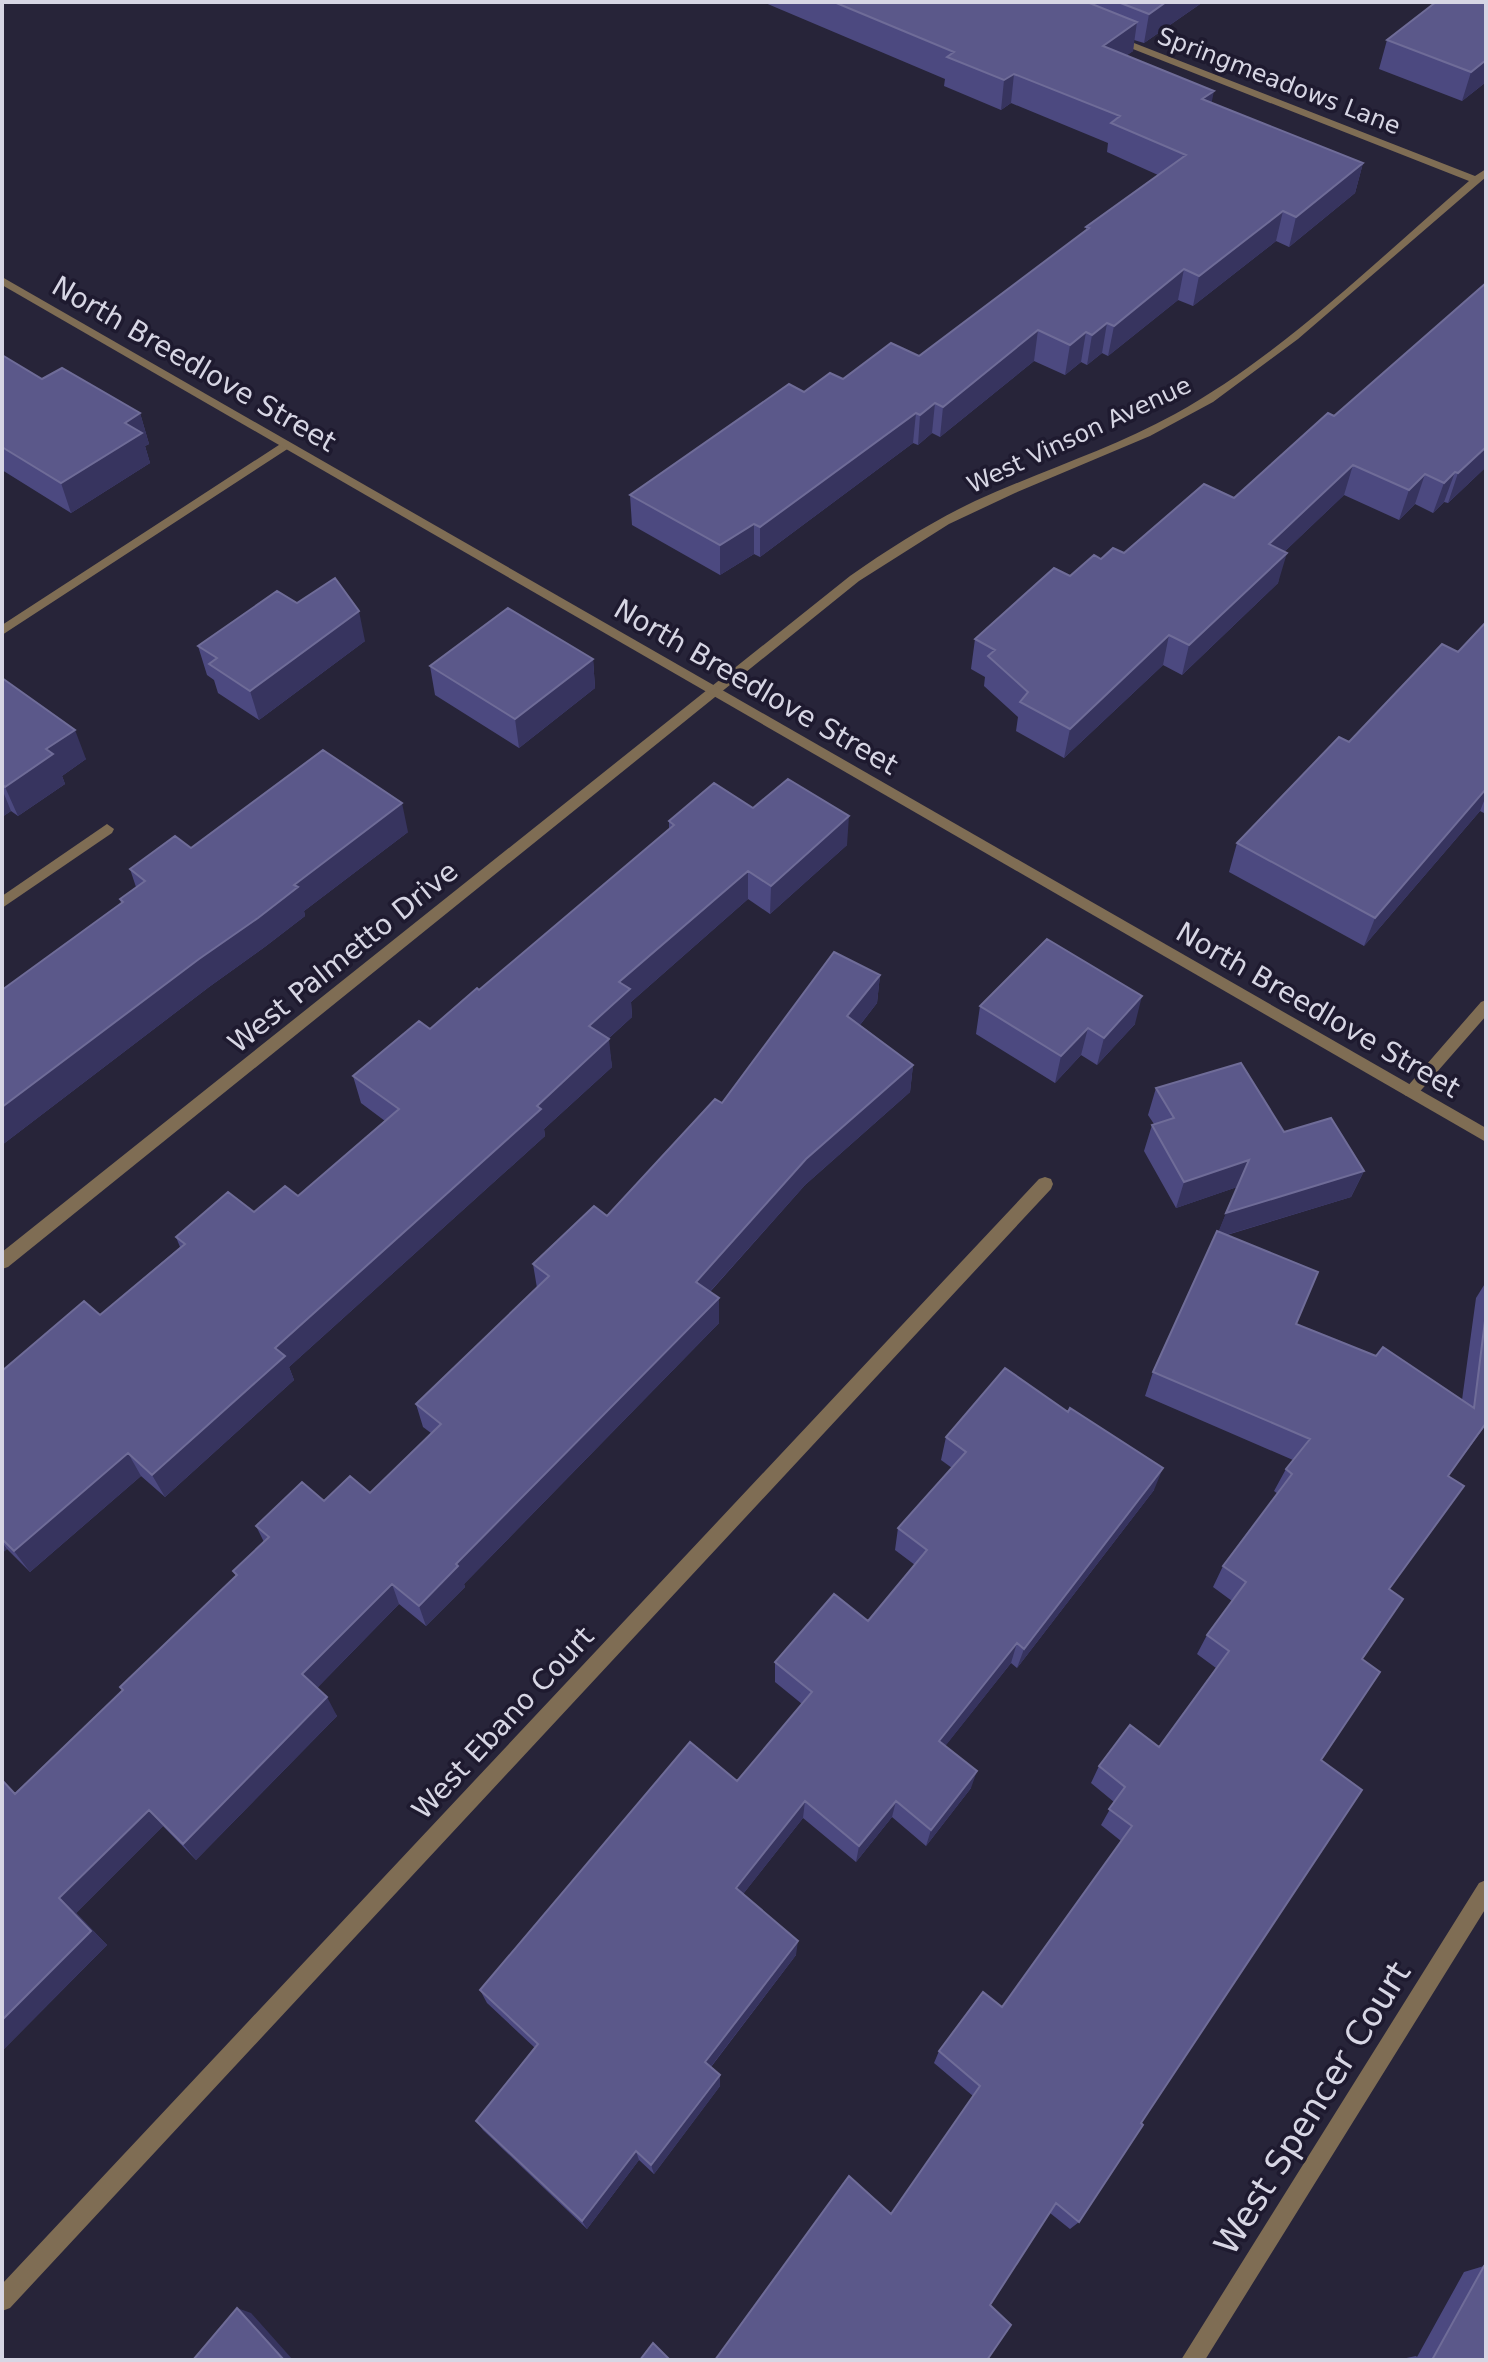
<svg xmlns="http://www.w3.org/2000/svg" width="1488" height="2362" viewBox="0 0 1488 2362" font-family="'DejaVu Sans',sans-serif">
	<style>
		.lines { fill: none; stroke-linecap: round; stroke-linejoin: round }
		.service { fill: #7f6d54; fill-rule: evenodd }
		.minor { fill: #7f6d54; fill-rule: evenodd }
		.tertiary { fill: #7f6d54; fill-rule: evenodd }
		.wall { fill: #4c4980 }
		.shaded-wall { fill: #37345f }
		.building { fill: #5b588a; stroke: #6f6c98; stroke-width: 2 }
		.labels { text-anchor: middle; dominant-baseline: central; stroke-width: 7; stroke-linejoin: round; paint-order: stroke }
		.far-street-label { font-size: 24px; fill: #d7d6e4; stroke: #1e1a2f }
		.street-label { font-size: 28px; fill: #d7d6e4; stroke: #1e1a2f }
		.near-street-label { font-size: 34px; fill: #d7d6e4; stroke: #1e1a2f }
	</style>
	<rect width="100%" height="100%" fill="#272439"/>
	<g class="lines">
		<!-- service -->
		<path class="service" d="M107,824l7,5 -2,4 -110,75v-12z"/>
		<!-- minor -->
		<path class="minor" d="M1110,36h6l359,140 11,-7v8l-188,162 -85,63 -63,34 -135,57 -66,31 -90,57 -851,686 -6,2v-17l848,-676c40,-28 81,-54 125,-75 66,-30 136,-52 200,-87 107,-59 202,-154 294,-233l-359,-141z
			M285,441l4,1v6l-287,187v-10z
			M1486,1000v16l-70,80h-10l-3,-4 3,-4 75,-86z
			M1045,1177l6,2 2,5 -2,5 -1041,1119 -8,3v-27l1037,-1105z
			M1486,1880v28l-281,452h-24l298,-477z"/>
		<!-- tertiary -->
		<path class="tertiary" d="M2,277l1484,851v14l-1484,-857z"/>
	</g>
	<!-- wall -->
	<path class="wall" d="M763,2h440l-59,41 -10,-3 -1,11 -6,4 84,48 152,60 -8,30 -66,54 -13,-6 -83,65 -15,-6 -70,56 -6,-3 -15,12 -6,-3 -16,13 -31,-14 -94,76 -8,-4 -14,12 -5,-2 -153,114 -6,-3 -34,21 -88,-50 -2,-30 174,-103 115,-36 167,-125v-4l72,-52 -51,-23 1,-9 -97,-40 -10,7 -57,-24 1,-7z
		M1486,2v80l-24,19 -83,-32 8,-29z
		M2,355l40,24 98,34 9,31 -4,2 5,17 -79,50 -69,-43z
		M1334,416l152,51 -38,36 -4,-1 -11,11 -18,-9 -16,16 -55,-25 -60,57 -6,31 -96,92 -19,-10 -99,93 -48,-27 2,-14 -34,-31 1,-9 -14,-8 4,-30 95,-63 31,-17 23,-6 110,-55z
		M297,603l68,38 -106,79 -41,-27 -4,-13 -7,-5 -9,-29z
		M1486,622v192l-6,-3 -116,135 -135,-74 8,-29 112,-101 109,-90z
		M593,659l2,29 -76,60 -84,-53 -5,-29z
		M2,678l84,81 -24,17 3,8 -47,32 -7,-5 -9,6z
		M753,808l94,37 -77,69 -22,-15 -117,103 1,15 -24,22 4,28 -68,62 1,7 -256,231 5,13 -129,117 -24,-21 -111,96 -23,-23 -5,4v-182l98,-56 80,-68 -4,-10 78,-25 44,-16 87,-75 -24,-18 -8,-27 77,-47 49,-39 190,-161v-8z
		M408,832l-104,79 1,5 -39,30 -57,41 -207,158v-155l119,-87 -1,-4 16,-12 -6,-18 61,-21z
		M880,975l-3,28 -17,22 53,40 -3,27 -105,93 -95,107 9,6v25l-255,261 1,3 -39,39 -27,-22 -82,84 20,28 -141,144 -33,-34 -87,87 31,32 -105,106 13,-258 108,-103 113,-114 -3,-5 31,-29 -8,-16 68,-25 46,-8 61,-60 -8,-6 -7,-23 121,-116 -4,-24 74,-48 115,-113z
		M980,1006l155,18 -38,41 -16,-10 -26,28 -79,-49z
		M1156,1088l128,44 80,39 -13,26 -124,38 69,89 166,76 14,-102 10,-16v143l-38,51 -59,113 -68,171 -180,363 -62,99 -9,7 -20,-16 -159,1 82,-118 -39,-33 5,-12 63,-44 119,-166 -20,-16 13,-23 -23,-19 8,-17 60,-19 57,-79 -19,-14 10,-19 25,-34 -19,-14 10,-21 55,-72 -4,-3 12,-22 7,-9 -148,-64 8,-24 66,-141 18,-44 -61,21 -32,-57 8,-26 2,-1 -6,-9z
		M946,1437l208,53 -137,178 -6,-5 -66,83 26,42 -45,58 -34,-29 -36,45 -53,-44 -60,76 53,61 -85,112 9,8v11l-66,88 -15,-14 -52,69 -104,-99 -7,-9 59,-73 -48,-45 -7,-13 257,-209 65,-77 -27,-22v-20l93,-41 47,-56 -20,-15 3,-22 54,-60 -11,-8z
		M1484,2266l2,94h-89l19,-4 1,1 47,-85z"/>
	<!-- shaded-wall -->
	<path class="shaded-wall" d="M1166,2h37l-59,41 5,-29z
		M1137,22l-4,29 -35,24 5,-29z
		M1486,60v22l-24,19 9,-29z
		M1014,74l-3,29 -10,7 3,-30z
		M1214,91l-6,29 -6,-21z
		M1363,163l-8,30 -66,54 7,-30z
		M1283,211l-7,30 -83,65 6,-30z
		M1184,269l-6,31 -70,56 6,-30z
		M1107,323l-5,30 -15,12 5,-30z
		M1038,330l-4,31 -94,76 3,-30z
		M1086,332l-5,30 -16,13 5,-30z
		M935,403l-3,30 -14,12 2,-30z
		M140,413l9,31 -4,2 5,17 -79,50 -10,-30 64,-60z
		M916,413l-3,30 -153,114v-30z
		M1486,447v20l-38,36 10,-30z
		M1353,465l-9,30 -83,79 8,-30z
		M1455,472l-11,30 -11,11 11,-30z
		M1425,474l-10,30 -16,16 10,-30z
		M754,524v30l-34,21v-30z
		M1287,553l-9,30 -96,92 7,-30z
		M359,611l6,30 -106,79 -9,-29z
		M1169,635l-6,30 -99,93 6,-29z
		M593,659l2,29 -76,60 -4,-29z
		M75,730l11,29 -24,17 3,8 -47,32 -13,-29 41,-38z
		M2,789l9,22 -9,6z
		M1486,789v7l-6,15 -116,135 11,-28z
		M402,803l6,29 -104,79 1,5 -39,30 -57,41 -207,158v-38z
		M849,816l-2,29 -77,69 1,-28z
		M748,871v28l-117,103 1,15 -40,36 -3,-27 30,-44z
		M880,975l-3,28 -32,41 2,-28z
		M1142,996l-7,28 -38,41 7,-27z
		M1088,1028l-7,27 -26,28 6,-27z
		M609,1039l3,28 -68,62 1,7 -256,231 5,13 -129,117 -13,-22 123,-127z
		M913,1065l-3,27 -105,93 -108,121 -1,-24 110,-123z
		M1249,1160l-9,26 -64,22 8,-26z
		M1364,1171l-13,26 -135,41 10,-25z
		M719,1298v25l-255,261 1,3 -39,39 -7,-20 37,-42z
		M128,1453l13,23 -111,96 -16,-21z
		M1163,1468l-9,22 -137,178 7,-19z
		M2,1542l5,7 -5,4z
		M392,1584l7,20 -87,89 -10,-19z
		M1017,1643l-6,20 -76,96 4,-18z
		M327,1697l10,19 -141,144 -13,-16z
		M977,1771l-6,17 -45,58 5,-16z
		M805,1801l-2,17 -67,85v-15z
		M896,1801l-4,16 -36,45 3,-16z
		M149,1810l14,16 -87,87 31,32 -105,106v-31l57,-122z
		M798,1941l-2,14 -90,118 -1,-11z
		M720,2075v11l-66,88 -3,-9z
		M636,2151l3,9 -52,69 -5,-8z
		M237,2308l14,5 42,47h-9z"/>
	<!-- building -->
	<path class="building" d="M834,2h253l50,20 -34,24 111,45 -12,8 161,64 -67,54 -13,-6 -84,65 -15,-7 -70,57 -7,-3 -15,12 -6,-3 -16,13 -32,-15 -95,77 -8,-4 -15,12 -4,-2 -156,114 -6,-3 -34,21 -90,-50 159,-111 15,8 26,-19 13,6 48,-36 28,13 170,-128 -3,-1 100,-72 -75,-32 9,-7 -106,-42 -10,6 -57,-23 7,-5z
		M1118,2h48l-17,12z
		M1436,2h50v58l-15,12 -84,-32z
		M1486,283v164l-28,26 -3,-1 -11,11 -19,-9 -16,16 -56,-25 -84,79 18,9 -98,92 -20,-10 -99,94 -50,-27 8,-10 -40,-36 7,-6 -20,-11 79,-71 16,8 24,-21 7,4 12,-11 11,5 80,-69 30,14 94,-85 6,3z
		M2,355l40,24 20,-11 78,45 -15,10 17,10 -81,50 -59,-36z
		M335,578l24,33 -109,80 -41,-27 8,-6 -19,-12 79,-55 20,12z
		M508,608l85,51 -78,60 -85,-53z
		M1486,622v167l-111,129 -138,-75 102,-106 10,5 93,-98 16,8z
		M2,678l73,52 -29,19 7,5 -48,33 -3,-3z
		M323,750l79,53 -108,82 4,2 -40,31 -59,41 -197,148v-117l121,-88 -3,-3 25,-18 -15,-12 45,-33 16,12z
		M788,779l61,37 -78,70 -23,-15 -129,111 11,7 -41,37 20,13 -72,67 4,3 -266,239 10,8 -133,119 -24,-22 -114,98 -12,-12v-168l82,-70 16,14 85,-71 -9,-7 52,-45 26,20 31,-26 13,10 101,-87 -46,-33 66,-55 11,8 47,-41 2,2 195,-165 -5,-4 45,-38 39,25z
		M1047,939l95,57 -38,42 -16,-10 -27,28 -81,-50z
		M834,952l46,23 -33,41 66,49 -107,94 -110,123 23,16 -263,266 2,2 -39,40 -27,-22 -90,90 25,23 -144,147 -34,-34 -90,88 32,33 -89,89v-240l13,14 108,-104 -3,-3 117,-112 -4,-4 36,-34 -13,-11 46,-44 22,19 26,-25 20,17 71,-69 -25,-20 133,-128 -16,-12 61,-58 13,10 108,-117 7,4z
		M1241,1063l43,69 47,-14 33,53 -138,42 23,-53 -65,22 -32,-57 22,-7 -18,-30z
		M1217,1231l101,41 -22,52 80,32 7,-9 91,61 12,-95v110l-38,53 16,10 -75,103 14,10 -41,60 18,13 -59,88 41,30 -221,333 2,2 -64,97 -23,-19 -66,102 21,20 -24,35h-272l134,-184 42,38 89,-128 -41,-35 44,-59 19,15 130,-181 -23,-17 16,-22 -26,-21 31,-41 29,22 70,-96 -22,-16 39,-53 -23,-16 69,-92 -6,-5 24,-30 -157,-67z
		M1005,1368l63,44 2,-4 93,60 -139,181 -7,-6 -78,98 38,30 -46,59 -35,-29 -37,45 -54,-45 -69,87 62,53 -93,121 15,13 -69,90 -15,-14 -54,70 -106,-100 62,-77 -58,-54 210,-248 47,39 75,-89 -37,-30 59,-68 34,27 59,-71 -29,-22 68,-76 -20,-15z
		M1484,2266l2,1v93h-54z
		M237,2308l47,52h-91z
		M653,2343l17,17h-30z"/>
	<g class="labels">
		<!-- far-street labels -->
		<g class="far-street-label">
			<text transform="translate(1279 81) rotate(21)">Springmeadows Lane</text>
			<text transform="translate(1079 435) rotate(-25)">West Vinson Avenue</text>
		</g>
		<!-- street labels -->
		<g class="street-label">
			<text transform="translate(194 364) rotate(30)">North Breedlove Street</text>
			<text transform="translate(756 687) rotate(30)">North Breedlove Street</text>
			<text transform="translate(343 957) rotate(-39)">West Palmetto Drive</text>
			<text transform="translate(1318 1010) rotate(30)">North Breedlove Street</text>
			<text transform="translate(503 1723) rotate(-47)">West Ebano Court</text>
		</g>
		<!-- near-street labels -->
		<g class="near-street-label">
			<text transform="translate(1312 2108) rotate(-58)">West Spencer Court</text>
		</g>
	</g>
	<!-- border -->
	<rect width="1488" height="2362" fill="none" stroke="#d7d6e4" stroke-width="8"/>
</svg>
